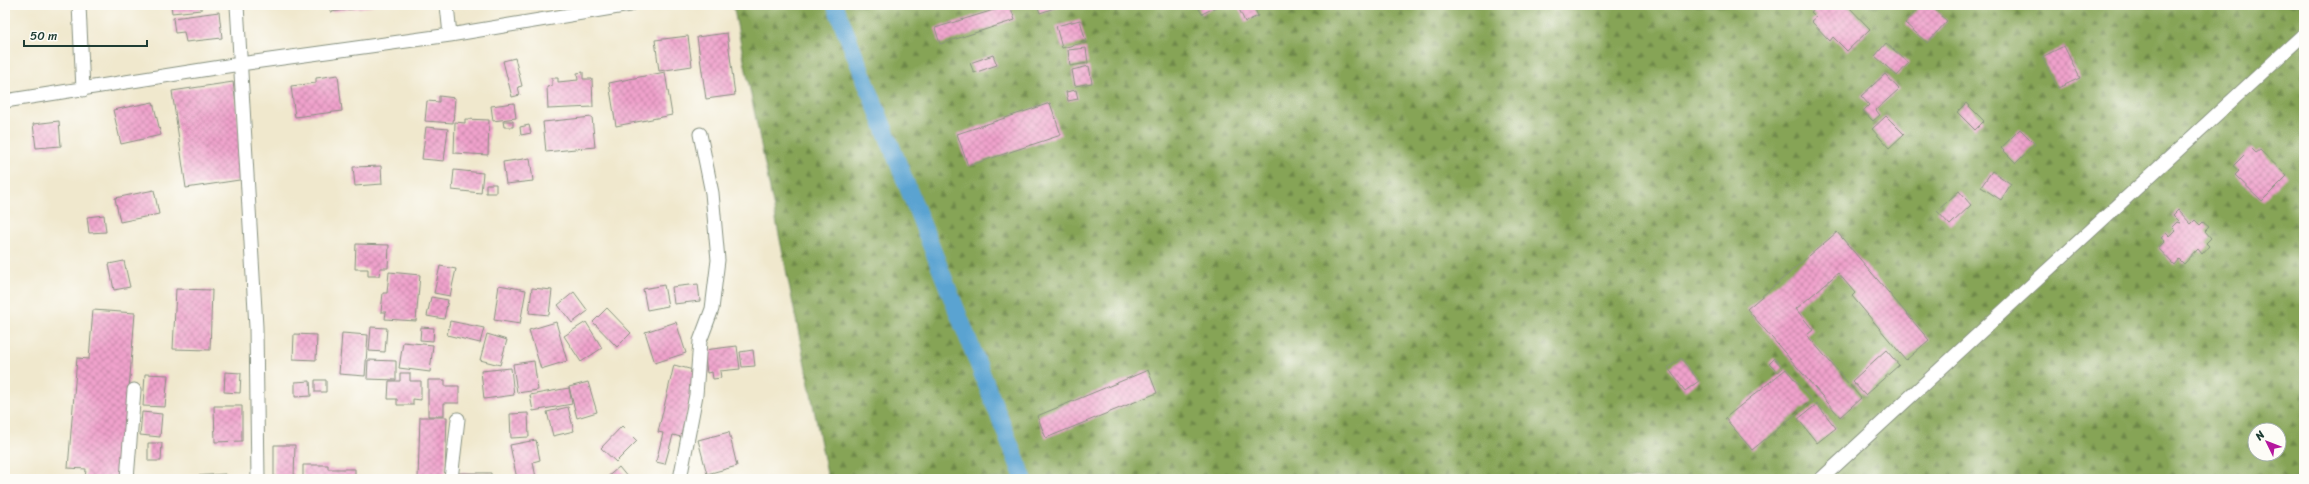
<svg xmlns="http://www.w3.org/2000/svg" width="2309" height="484" viewBox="0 0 2309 484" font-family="Sriracha,sans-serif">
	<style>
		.forest { fill: url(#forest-firs); stroke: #527045; fill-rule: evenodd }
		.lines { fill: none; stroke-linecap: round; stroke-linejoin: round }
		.canal { stroke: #5aa3d1; stroke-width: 17 }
		.building { fill: url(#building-cross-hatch) }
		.minor-casing { stroke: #889280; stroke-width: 15 }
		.minor { stroke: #fff; stroke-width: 13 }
	</style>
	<defs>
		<pattern id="forest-firs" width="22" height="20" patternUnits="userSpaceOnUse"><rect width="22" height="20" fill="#86a456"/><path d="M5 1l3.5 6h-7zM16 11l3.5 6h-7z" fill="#6d8748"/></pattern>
		<pattern id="building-cross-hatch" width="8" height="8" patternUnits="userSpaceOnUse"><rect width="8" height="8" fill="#f0a2cc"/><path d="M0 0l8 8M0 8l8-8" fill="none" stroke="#c285a6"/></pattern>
	</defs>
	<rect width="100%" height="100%" fill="#fdfcf7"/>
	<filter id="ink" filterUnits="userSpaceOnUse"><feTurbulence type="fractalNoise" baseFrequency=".025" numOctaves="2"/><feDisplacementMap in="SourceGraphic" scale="8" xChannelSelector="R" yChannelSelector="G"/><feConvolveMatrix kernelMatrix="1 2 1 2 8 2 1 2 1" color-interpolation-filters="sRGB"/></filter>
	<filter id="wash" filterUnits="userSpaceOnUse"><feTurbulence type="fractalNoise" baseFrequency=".012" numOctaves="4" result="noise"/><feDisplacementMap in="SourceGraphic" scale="16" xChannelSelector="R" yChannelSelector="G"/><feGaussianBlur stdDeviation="0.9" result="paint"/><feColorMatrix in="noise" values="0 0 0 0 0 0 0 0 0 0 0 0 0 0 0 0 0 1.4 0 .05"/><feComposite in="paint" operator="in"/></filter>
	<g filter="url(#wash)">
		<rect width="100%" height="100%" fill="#f0e8cd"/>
		<!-- forest -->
		<path class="forest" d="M733,5h1571v474h-1476zM2255,430h24v24h-24z"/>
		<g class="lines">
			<!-- canal -->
			<path class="canal" d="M835,5l189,474"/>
		</g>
		<g id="blocks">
			<!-- building -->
			<path class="building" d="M171,5h30v5l-29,3z
				M330,5h43v1l-42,6z
				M1010,5l5,15 -75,24 -5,-16z
				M1037,5h26l-23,8z
				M1197,5h23l-18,9z
				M1248,5h5l5,11 -13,6 -6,-13z
				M1811,5h36l23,24 -23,22 -14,-14 -3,4 -19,-20 5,-4 -5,-5 4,-3z
				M1921,5h9l17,16 -20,22 -22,-20z
				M219,12l3,26 -36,4 -2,-10 -9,1 -2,-15z
				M1080,20l6,22 -24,6 -6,-22z
				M727,33l8,62 -29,4 -9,-62z
				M688,36l4,30 -33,5 -4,-31z
				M1886,43l23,20 -12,13 -22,-20z
				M2064,46l16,32 -22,10 -16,-31z
				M1086,48l2,15 -18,3 -2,-16z
				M993,55l4,10 -23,8 -4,-10z
				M515,58l7,28 -4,1 2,8 -8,2 -9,-36z
				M1089,66l3,17 -17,3 -3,-16z
				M583,72v7h9l1,28 -45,2 -1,-22 5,-1v-8h6v4l20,-2 -1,-7z
				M665,72l7,43 -56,11 -7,-43z
				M1885,74l14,15 -23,21 4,5 -7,6 -10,-10 6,-6 -8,-9z
				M338,75l4,36 -47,6 -4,-31 25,-3v-5z
				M233,82l13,97 -60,9 -14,-97z
				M1076,90l2,9 -10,2 -2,-9z
				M439,96l16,2 -2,25 -28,-2 2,-20 12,1z
				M153,102l8,33 -40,9 -8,-34z
				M514,103l2,15 -23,3 -2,-15z
				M1050,103l11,32 -93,31 -11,-32z
				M1966,103l18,18 -9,9 -18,-18z
				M1886,116l18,18 -15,14 -17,-19z
				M592,117l3,30 -49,5 -3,-30z
				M465,119l24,1 -1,35 -34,-2 1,-31 10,1z
				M59,121l2,25 -25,2 -3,-24z
				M503,121h10v6h-9z
				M529,125l2,8 -10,2 -1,-8z
				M426,127l22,2 -4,32 -22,-2z
				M2020,129l15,15 -19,19 -15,-15z
				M2251,148l5,5 4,-3 27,26 -25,25 -27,-26 4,-4 -6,-5z
				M530,158l3,23 -27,3 -3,-22z
				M381,166l1,18 -27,2 -2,-19z
				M454,170l29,3 -2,20 -29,-3z
				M1992,171l19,13 -10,16 -20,-13z
				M486,184h10v9h-10z
				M154,190l5,24 -39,8 -5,-24z
				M1959,191l12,14 -21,20 -13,-14z
				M2178,210l13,14 4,-4 5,5 3,-3 6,5 -4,4 6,7 -5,5 3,3 -7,8 -4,-5 -14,15 -5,-5 -5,6 -16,-17 7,-7 -4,-3 5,-5 3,3 6,-6 -3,-3 5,-5 4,1 -8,-8z
				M104,215l2,17 -17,1 -2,-16z
				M1837,232l92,108 -23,20 -54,-64 3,-3 -17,-20 -42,36 17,21 -6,5 54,63 -21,19 -93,-108z
				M356,244l33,1 -1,23h-8l-1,8h-11v-7h-13z
				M124,261l6,26 -16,3 -5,-26z
				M440,266l16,3 -6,27 -16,-3z
				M389,272l31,3 -4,46 -31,-2 1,-7h-5l2,-19h4z
				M698,284l2,17 -26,3 -2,-17z
				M499,285l27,5 -6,34 -26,-4z
				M664,285l4,21 -21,4 -4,-21z
				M532,288l20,2 -3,25 -20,-2z
				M176,289l36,1 -2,60 -37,-1z
				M574,292l14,19 -16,12 -14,-18z
				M431,297l17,3 -4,19 -17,-3z
				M607,308l24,25 -14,14 -24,-25z
				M93,310l42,3 -13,166h-37l1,-10 -18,-1 9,-110 12,1z
				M450,321l34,7 -4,15 -33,-8z
				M556,322l11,39 -26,8 -12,-39z
				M586,322l16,26 -21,14 -17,-26z
				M676,322l10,31 -31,10 -10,-31z
				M371,327l16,1 -2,24 -16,-1z
				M421,327l13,1 -1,13 -13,-1z
				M342,333l26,2 -3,41 -26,-2z
				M294,334l23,1 -1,25 -23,-1z
				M487,334l20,6 -7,25 -20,-5z
				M403,342l30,3 -3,27 -31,-4z
				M737,346l3,23 -20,2 1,7 -8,1 -1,-7 -5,1 -3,-23z
				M753,350l2,16 -13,1 -2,-15z
				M1886,350l13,15 -34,30 -13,-14z
				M1681,358l18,23 -14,10 -17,-23z
				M1774,358l9,10 -5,4 -9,-9z
				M368,360l28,1v19l-29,-1z
				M534,361l4,29 -21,3 -4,-29z
				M674,365l23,6 -16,66 -8,-2 -8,29 -9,-2 7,-29 -5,-1z
				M511,368l3,27 -30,4 -3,-28z
				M1786,369l26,32 -60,49 -27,-32z
				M1148,370l9,23 -111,45 -9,-22z
				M225,372l16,1 -1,20 -16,-1z
				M400,373h10v8h11v19l-8,-1v6h-16v-6h-9l1,-18h11z
				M145,374l23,1 -3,32 -22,-1z
				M315,380h11v12h-11z
				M428,380h17v6h14v17h-15v13h-16z
				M310,381l1,15 -16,1v-15z
				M588,382l9,30 -20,6 -8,-31z
				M569,388l3,16 -39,7 -3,-16z
				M1817,404l19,24 -19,15 -19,-24z
				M214,406h28v35l-27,1z
				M568,407l6,24 -21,5 -6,-24z
				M142,412l20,2 -2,23 -20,-2z
				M528,413l1,24 -18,1 -1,-24z
				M420,417h27l-2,62h-27z
				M622,426l15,15 -21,21 -15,-14z
				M729,432l8,34 -30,8 -9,-34z
				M536,440l4,20 -7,2 3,16 -19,1 -7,-34z
				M148,443h14l-1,18h-13z
				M274,445h21l-1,33h-20z
				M303,465h25v4h27v10h-52z
				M619,467l9,11 -23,1z
				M458,473h33v6h-33z
				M225,474l1,5h-32v-3z
				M564,475v4h-21v-1z"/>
		</g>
	</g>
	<g filter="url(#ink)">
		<use href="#blocks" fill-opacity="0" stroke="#889280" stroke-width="1"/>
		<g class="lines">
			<defs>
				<path id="minor" d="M79,5l4,85
					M237,5l19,322 2,152
					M447,5l3,30
					M5,101l235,-37 210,-29 180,-30
					M127,479l7,-89
					M451,479l7,-60
					M680,479l16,-84 4,-54 12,-32 6,-49 -6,-67 -12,-59
					M1821,479l483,-445"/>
			</defs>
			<!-- minor casing -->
			<use href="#minor" class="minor-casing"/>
			<!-- minor -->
			<use href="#minor" class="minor"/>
		</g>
	</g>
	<!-- margin -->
	<rect width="2309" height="484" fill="none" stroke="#fdfcf7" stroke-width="20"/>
	<!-- north arrow -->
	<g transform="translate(2267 442) rotate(313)"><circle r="19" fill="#fdfcf7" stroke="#a4b0a9"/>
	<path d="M0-3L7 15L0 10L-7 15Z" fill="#b5179e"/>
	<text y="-6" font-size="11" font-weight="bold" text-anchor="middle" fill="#1f3d34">N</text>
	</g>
	<!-- scale -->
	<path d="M24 40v6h123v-6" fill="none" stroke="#1f3d34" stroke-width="2"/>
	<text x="30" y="40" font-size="12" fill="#1f3d34" stroke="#fdfcf7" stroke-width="3" paint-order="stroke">50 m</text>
</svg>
